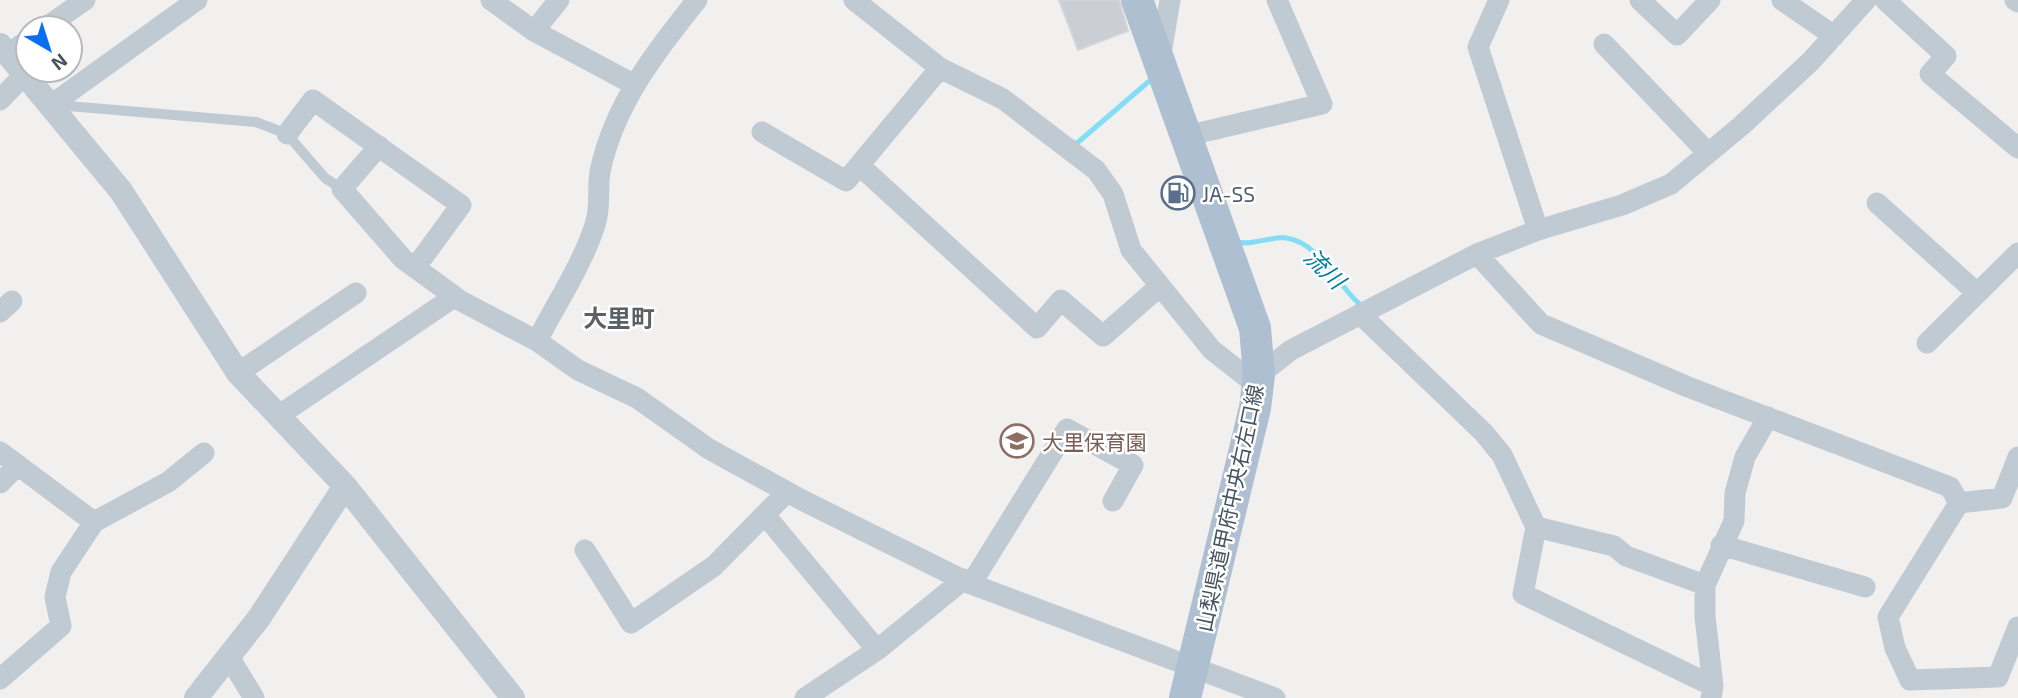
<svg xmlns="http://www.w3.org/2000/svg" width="2018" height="698" viewBox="0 0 2018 698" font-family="'Exo 2','Noto Sans JP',sans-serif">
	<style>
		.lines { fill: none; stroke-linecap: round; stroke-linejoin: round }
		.stream { stroke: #83ddf4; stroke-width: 5 }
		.building { fill: #cbced4; stroke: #d3d5db; stroke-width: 2 }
		.service { stroke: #bfcad2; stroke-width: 10 }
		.minor { stroke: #bfcad2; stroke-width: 21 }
		.tertiary { stroke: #bfcad2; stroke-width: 24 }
		.primary { stroke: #adbfd1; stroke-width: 32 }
		.labels { text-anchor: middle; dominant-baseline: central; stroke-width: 5; stroke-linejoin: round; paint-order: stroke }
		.service-label { font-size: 21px; fill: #4e5e75; stroke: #fff; text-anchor: start }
		.education-label { font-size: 21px; fill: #785e54; stroke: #fff; text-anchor: start }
		.street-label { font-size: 21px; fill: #46535f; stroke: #fff }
		.water-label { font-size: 23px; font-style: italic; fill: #037e9e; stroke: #fff }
		.quarter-label { font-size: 24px; font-weight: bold; fill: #5b6065; stroke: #fff }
	</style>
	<rect width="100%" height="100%" fill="#f2efef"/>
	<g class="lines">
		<!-- stream -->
		<path class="stream" d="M1073,142l3,2 78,-67
			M1237,242c15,4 33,-6 49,-4 34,4 54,52 76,68"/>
	</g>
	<!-- building -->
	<path class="building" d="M1059,0h60l9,31 -50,19z"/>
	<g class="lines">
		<!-- service -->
		<path class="service" d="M57,105l199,17 31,12 38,44 17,11"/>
		<!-- minor -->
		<path class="minor" d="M491,0l43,31 101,54
			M854,0l86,68 63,31 93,71 17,24 18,56 81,100 46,36
			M1499,0l-21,47 60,183
			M1640,0l37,35 33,-35
			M1782,0l52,36
			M1885,0l61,56 -16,18 88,74
			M2015,0l3,2
			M45,28l40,-28
			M534,31l25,-31
			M1604,44l104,109
			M8,54l20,-14
			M1160,60l10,-60
			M0,100l25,-26
			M51,105l146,-105
			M762,132l84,49 94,-113
			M287,134l26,-34 148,105 -46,63
			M1186,136l136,-32 -45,-104
			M379,146l-37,43 61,70 58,42 76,40 41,29 59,28 72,51 93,51 169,84 304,114
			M859,165l178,163 24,-28 42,36 57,-50
			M1877,203l100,90
			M1477,254l64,70 147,63 262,100 9,16
			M0,312l12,-11
			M1360,314l124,119 18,22 34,72 78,19 12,10 79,29
			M537,341c19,-37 45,-76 58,-116 7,-21 1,-39 6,-58 15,-65 55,-116 96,-167
			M1927,343l91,-90
			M238,373l118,-80
			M1259,375l32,-25 186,-96 61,-24 84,-25 49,-21 70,-58 70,-65 55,-61
			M278,416l176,-119
			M0,452l94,70
			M2018,457l-16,41 -43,5 -71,114 7,31 15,32 88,-3 20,-50
			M0,483l18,-18
			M765,515l112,135
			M1536,527l-13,67 190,92
			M1721,545l144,42
			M585,550l46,73 83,-57 73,-74
			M971,584l96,-155 66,36 -20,36
			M229,657l25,41
			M0,679l61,-53 -6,-29 6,-25 33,-50 74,-40 36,-29
			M805,698l72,-48 87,-71
			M1711,698l2,-12 -8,-69v-32l29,-64 1,-28 10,-36 23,-40"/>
		<!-- tertiary -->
		<path class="tertiary" d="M0,45l121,146 117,182 107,113 168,212
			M196,698l63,-80 86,-132"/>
		<!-- primary -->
		<path class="primary" d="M1137,0l118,328 4,47 -4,33 -70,290"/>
	</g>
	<!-- icons -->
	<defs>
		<symbol id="fuel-ring" viewBox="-11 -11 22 22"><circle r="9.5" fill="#fff" stroke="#5c6f8a" stroke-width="1.5"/><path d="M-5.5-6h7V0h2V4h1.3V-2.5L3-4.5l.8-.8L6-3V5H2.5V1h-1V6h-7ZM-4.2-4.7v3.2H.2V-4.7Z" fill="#5c6f8a"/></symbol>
		<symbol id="school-ring" viewBox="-11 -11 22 22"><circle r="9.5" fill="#fff" stroke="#8d6e63" stroke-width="1.5"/><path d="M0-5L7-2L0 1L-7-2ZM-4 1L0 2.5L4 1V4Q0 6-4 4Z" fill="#8d6e63"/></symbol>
	</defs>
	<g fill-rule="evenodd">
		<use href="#fuel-ring" x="1159" y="174" width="38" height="38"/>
		<use href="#school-ring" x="998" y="422" width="38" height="38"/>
	</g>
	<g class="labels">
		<!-- service labels -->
		<g class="service-label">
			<text x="1202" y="193">JA-SS</text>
		</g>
		<!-- education labels -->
		<g class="education-label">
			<text x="1042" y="441">大里保育園</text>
		</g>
		<!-- street labels -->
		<g class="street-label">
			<text transform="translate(1229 508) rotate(-78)">山梨県道甲府中央右左口線</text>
		</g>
		<!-- water labels -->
		<g class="water-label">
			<text transform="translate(1325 268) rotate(44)">流川</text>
		</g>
		<!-- quarter labels -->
		<g class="quarter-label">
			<text x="619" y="317">大里町</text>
		</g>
	</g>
	<!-- north arrow -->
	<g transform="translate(49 49) rotate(141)"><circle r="33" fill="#ffffff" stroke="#b5babf" stroke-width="2"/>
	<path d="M0-5L12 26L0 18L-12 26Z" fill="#096ff2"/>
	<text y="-10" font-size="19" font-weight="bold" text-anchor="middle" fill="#46535f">N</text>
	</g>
</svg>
